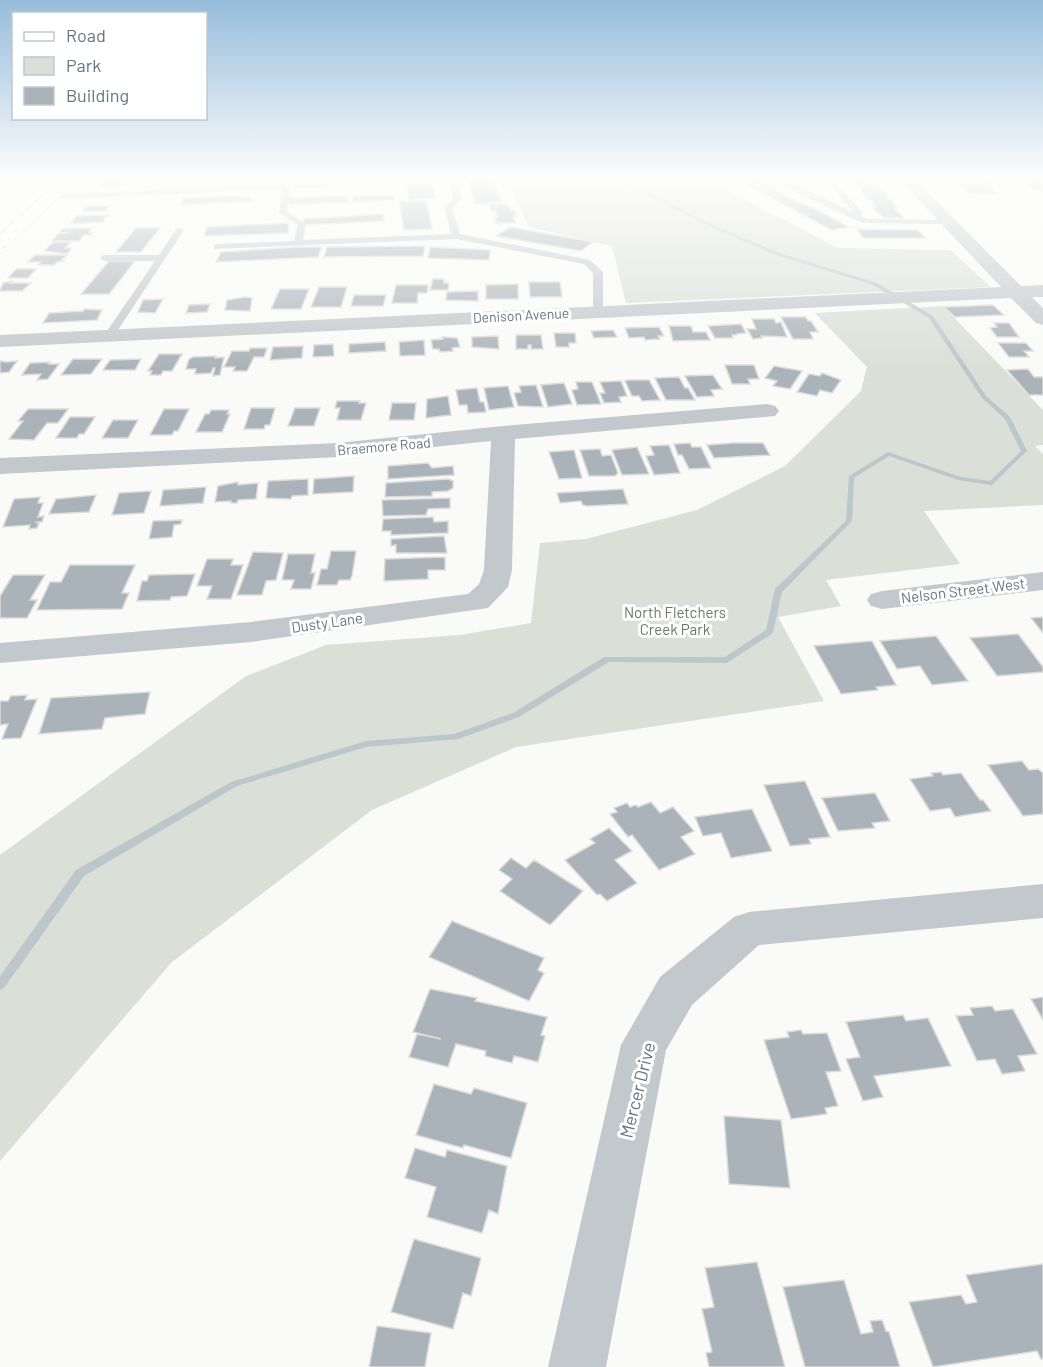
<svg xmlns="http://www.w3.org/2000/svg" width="1043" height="1367" viewBox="0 0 1043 1367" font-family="Barlow,sans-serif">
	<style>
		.green { fill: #dadfd7 }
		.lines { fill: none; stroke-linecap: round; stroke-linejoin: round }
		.stream { fill: #bbc7cb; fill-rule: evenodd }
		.building { fill: #aab3b9; stroke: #dcdcda; stroke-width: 1.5 }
		.secondary-casing { stroke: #b3babf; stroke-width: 1 }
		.lane { fill: #c3c8cc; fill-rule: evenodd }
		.street { fill: #c3c8cc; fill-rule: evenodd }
		.secondary { fill: #fff; fill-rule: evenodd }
		.labels { text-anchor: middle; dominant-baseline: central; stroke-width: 6; stroke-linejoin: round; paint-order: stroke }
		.far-street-label { font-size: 14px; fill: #657683; stroke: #fff }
		.street-label { font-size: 15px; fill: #657683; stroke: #fff }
		.park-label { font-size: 15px; fill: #687a64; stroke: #fff }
		.near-street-label { font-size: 18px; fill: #657683; stroke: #fff }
	</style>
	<rect width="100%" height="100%" fill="#fafaf8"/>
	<!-- green -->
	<path class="green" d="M507,179h198l133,69 112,2 41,37 -365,16 -14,-57 -83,-19z
		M943,306l100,104v35l-8,1 8,8v51l-119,6 36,53 -134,16 15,26 -63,11 46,84 -308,46 -144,63 -200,152 -172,199v-306l246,-179 80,-31 134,-10 71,-12 9,-80 46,-4 111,-29 88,-44 76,-75 6,-24 -52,-54z"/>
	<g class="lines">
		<!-- stream -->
		<path class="stream" d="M608,179h6l35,13 53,28 75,32 100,31 56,33 53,80 24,21 17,34 -34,33 -2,1 -33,-5 -69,-24 -35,22 -2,43 -70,71 -9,41 -46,30 -118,-1 -90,55 -61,22 -92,8 -129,39 -153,90 -80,112 -4,2v-14l76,-106 155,-88 135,-41 88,-7 59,-21 91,-56h121l41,-27 9,-41 71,-68 3,-45 39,-24 73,25 29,4 31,-30 -16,-32 -23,-21 -53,-80 -56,-33 -100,-31 -73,-32 -53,-28z"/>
	</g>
	<!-- building -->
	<path class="building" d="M105,179h20l-4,8 -21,1z
		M132,179h35l-1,4 -37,1z
		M467,179h26l9,23 -26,2z
		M737,179h21l30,17 -2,1 28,11 35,19 -18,3z
		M851,179h19l27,28h-3l10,11h-20l-12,-11h5l-6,-7 -6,-3 -5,-10 -6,-2z
		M985,179l12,15 -27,-1 -18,-13z
		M1018,179h25v12l-8,-1z
		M432,182l4,16 -27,1 -3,-16z
		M393,195l1,5 -41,2v-6z
		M248,196l-1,2h4v3l-71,4 3,-7z
		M348,196l1,6 -60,2 1,-6z
		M426,200l6,29 -28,1 -5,-29z
		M507,204l3,6h4l3,6h-4l3,7h-20l-2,-6h4l-2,-6h-4l-3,-6z
		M89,206h21l-5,5h-22l1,-3z
		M383,214l1,7 -81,4 1,-6z
		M76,216l30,-1 5,1 -6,1 -2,5 -32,2z
		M289,223l-1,10 -84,3 3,-9z
		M510,227l83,15 -12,9 -85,-15z
		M92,228l-3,4h4l-2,3h-7l-5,6h-27l6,-7 12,-2 -11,1 3,-4z
		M136,228h24l-19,24h-25z
		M857,229l61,1 7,8h-62z
		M53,242h18l-6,6h7l-5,6 -23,-3z
		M425,246l-2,10 -99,1 3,-10z
		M296,247h26l-4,10 -102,5 5,-10z
		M430,247l60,3 -1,10 -61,-2z
		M35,255h32l-5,5 3,1 -8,1 -3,3h-16l3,-3h-13z
		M109,261h26l-26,33h-28z
		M16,269h20l-8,9h-20z
		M433,279h11v4h5l-1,7h-18z
		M12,281l-2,2h21l-9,8h-22l3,-8z
		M529,282h31l2,15h-32z
		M518,284v15h-32v-14z
		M396,285h32l-1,8h-9l-1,10h-25z
		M319,287h28l-6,20h-30z
		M280,289h29l-8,20h-30z
		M478,291v10l-32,-1 1,-8z
		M354,295h32l-3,11h-32z
		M246,297l6,1 -2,13 -25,-1 2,-10z
		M163,299l-8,14 -17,-1 5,-12z
		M210,304l-3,8 -21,1 3,-8z
		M993,305l11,10 -49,2 -11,-10z
		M84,309l18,1 -5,10 -54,3 6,-10 34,-2z
		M781,317h25l2,4h3l7,11h-8l3,7h-20z
		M752,319h22l2,4 5,-1 6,15 -26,-1 1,2 -9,1 -6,-10h9z
		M994,323h15l10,14h-22l-7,-9 7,-1z
		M741,324l5,9 -9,1v1h-5l1,3h-18l-7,-12z
		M669,326h22l2,6h13l4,8 -37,1z
		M659,327l5,9h-6l2,3 -15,1 -1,-3 -15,1 -4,-10z
		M613,330l4,7 -23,1 -3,-7z
		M554,333h21l1,10h-7v4h-13z
		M516,335h25l2,14h-12v-4h-3v4h-12z
		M498,336l1,13 -27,-2v-10z
		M442,337l15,1 3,9 -8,1 1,3 -13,1 -1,-3h-6l-2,-9 12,-1z
		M424,340l1,15 -25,1 -1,-14z
		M385,342l1,9 -37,2v-9z
		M998,343h28l7,8h-9l5,6h-20z
		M333,344l1,12 -21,1 1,-12z
		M303,346l-1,12 -32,2 3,-13z
		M250,348h17l-3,9h-10l-7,14h-14l2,-4h-11l8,-16h17z
		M159,354h23l-10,17h-9l-2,4h-11l2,-4h-4z
		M216,356l-1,2 9,-1 -4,18 -7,1 2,-8h-2l-2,5 -16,1 1,-5h-10l3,-10 4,-2z
		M73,359h29l-11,15 -30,1z
		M141,359l-6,11h-32l7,-10z
		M0,361l6,1 11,-1 -8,11 -9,1z
		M50,362l-2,2h11l-11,15 -11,1 4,-6 -19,1 8,-12z
		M725,365h29l5,14h-11l2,5h-18z
		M774,366l28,5 -12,18 -17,-3 4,-5 -12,-3z
		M1028,369l6,8h9v18h-14l-22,-25z
		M822,373l19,7 -9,13 -12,-3 -3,6 -20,-4 12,-18 11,2z
		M713,375l9,14 -11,1 3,6 -17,1 -12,-21z
		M679,377l6,11h3l7,12h-29l-11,-22z
		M628,380h21l11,20 -18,1 -3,-5h-7l-7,-15z
		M621,381l6,15 -8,1 2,5 -17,1 -4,-10h5l-5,-11z
		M576,382h16l9,22 -24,1 -5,-15 6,-1z
		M564,383l8,21 -24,3 -7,-22z
		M536,385l7,22 -25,-1 -4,-13 7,-1 -2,-6z
		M508,386l6,21 -25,3 -5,-22z
		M477,388l3,14h4l2,10 -18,1 -1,-8h-8l-3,-15z
		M448,396l3,19 -25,3 1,-19z
		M337,401h23l-1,2h7l-5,17h-24l3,-12h-5z
		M392,403h24l-2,17h-25z
		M251,408h24l-5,17h-5l-1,4h-20z
		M295,408h25l-6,18h-26z
		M28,409h40l-10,14h-11l-13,17 -25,-1 14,-18h-5z
		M164,409h25l-11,22h-4l-2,4h-22z
		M211,410h18l-2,4h3l-8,18h-26l9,-18h4z
		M70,417h25l-11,17h-5l-2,4h-21z
		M113,420h25l-10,18h-26z
		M690,443l2,4h9l10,21 -22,1 -7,-14h-4l-4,-11z
		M733,443h30l7,12 -56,3 -7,-13z
		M669,445l11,28 -26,2 -8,-19 8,-1 -4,-9z
		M637,447l12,27 -27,1 -10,-25z
		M600,449l2,7 9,-1 7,18 -3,3h-26l-9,-26z
		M574,450l8,28 -23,1 -10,-27z
		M428,463l4,5 21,-2 1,9 -66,4v-13z
		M354,476l-1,16 -40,2 1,-15z
		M308,479v16l-16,1 -1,3 -25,-1 2,-17z
		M448,479l5,2v7l-5,3 -16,1v4l-47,1 1,-14z
		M238,482v3l20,-2 -2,16 -18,1 -1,3h-6v-2l-16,1 3,-16z
		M206,487l-3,16 -43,3 3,-16z
		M623,489l5,15 -41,2 -4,-1 -2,-4 -21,2 -3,-10z
		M151,491l-7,22 -32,2 7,-22z
		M96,495l-7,17 -40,2 7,-15z
		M40,497l-2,6h5l-5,14 6,-1 -2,6h-7l4,1 -2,5 -8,1 1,-4 -27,2 11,-28z
		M450,498v10l-22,1 -2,6 -43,1 -1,-16z
		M433,517l1,5 14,-1v12l-57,2v-4h-9l1,-12z
		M182,520l-1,4 -7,1 -2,12 -23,2 4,-18z
		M444,536l3,17h-51v-8l-5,1v-7z
		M331,551h25l-4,25 -2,4h-11l-2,5h-20l4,-16h6z
		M253,552l30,1 -7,27 -10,1 -4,14h-25z
		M288,554h27l-4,19h4l-4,16h-20l3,-9h-12z
		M445,557v13h-17v9l-44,2 1,-22z
		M207,559h26l-2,6h12l-12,34h-24l5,-13h-15z
		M70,565h65l-13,28h7l-7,16 -85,1 13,-28h11z
		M195,574l-8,22 -16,1 -1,3 -33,1 5,-20h5l2,-6z
		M13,575h32l-15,25h7l-10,18h-27v-22z
		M1043,617v16l-12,-15z
		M1018,634l25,33v5l-46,4 -27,-38z
		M936,636l32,45 -36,4 -12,-19 -23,3 -17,-28z
		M872,641l24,44 -20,2 2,3 -37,4 -27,-48z
		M150,692l-5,22 -40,4 -3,11 -63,5 12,-36z
		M27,695l-2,5 12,-1 -16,39 -19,1 6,-15 -8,1v-24h8l3,-5z
		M1022,761l7,9 9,-1 5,4v41l-20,2 -35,-51z
		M941,772l2,3 18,-2 19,27h3l8,11 -36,6 -5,-9 -20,3 -20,-32 23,-3 -2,-3z
		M805,781l25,56 -21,2 2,5 -21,2 -26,-61z
		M875,793l15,28 -18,2 3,5 -37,3 -16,-33z
		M651,802l9,11 13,-6 21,24 -13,6 14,17 -36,16 -27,-35 -4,2 -18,-23 7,-2 -3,-4 13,-5 3,4 6,-2 2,2z
		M752,809l20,42 -41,7 -10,-25 -18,3 -8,-19z
		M609,828l23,23 -17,9 22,23 -30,18 -7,-7 -3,1 -32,-35 30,-17 -5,-4z
		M511,858l15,10 8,-8 49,31 -33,34 -50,-34 12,-12 -13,-9z
		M452,921l92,37 -6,12 6,3 -15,28 -100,-44z
		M430,989l47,9 -2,3 72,16 -6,18 4,1 -7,26 -24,-6 -2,7 -27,-7 1,-5 -30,-7 -8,23 -39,-10 8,-23 24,5 -28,-7z
		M1043,997v23l-12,-21z
		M992,1006l3,5 18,-2 24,45 -19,2 7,15 -23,3 -7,-15 -18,2 -21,-45 17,-1 -3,-7z
		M903,1015l3,6 22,-3 23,48 -77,10 9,21 -20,4 -17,-42 14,-2 -14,-35z
		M801,1030l2,4 24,-1 14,38 -15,1 12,34 -13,2 2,6 -36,5 -27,-79 25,-3 -2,-5z
		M434,1084l37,10 3,-6 53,15 -16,55 -47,-13 -1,3 -47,-13z
		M724,1116l57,4 9,68 -61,-4z
		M415,1148l30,9 2,-7 60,16 -9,48 -9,-4 -7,23 -55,-16 9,-30 -31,-9z
		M414,1239l67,19 -10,38 -8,-3 -10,36 -62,-17z
		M757,1262l28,105h-76l-3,-14 6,-1 -10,-43 12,-2 -9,-39z
		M1043,1264v95h-2l-4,-8 -104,16 -24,-65 52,-7 5,9 11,-2 -11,-27z
		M844,1280l17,54 12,-2 -3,-11 12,-1 4,11 3,1 11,35h-95l-22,-80z
		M377,1326l54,7 -6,34h-56z"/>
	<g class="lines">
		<defs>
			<path id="secondary" d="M62,179h16l-72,68 -6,1v-14z"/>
		</defs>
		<!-- secondary casing -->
		<use href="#secondary" class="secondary-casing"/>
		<!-- lane -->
		<path class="lane" d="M389,179l-21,6 -78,4 -3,23 19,12 -3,16 148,-6 -7,-26 9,-9 -4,-20h8l4,20 -9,9 8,26 130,26 13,12v39l-5,3 -5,-3v-38l-9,-9 -128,-25 -242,10v-4l3,-1 77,-3 4,-16 -19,-12 3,-24 -232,10 -4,-2 4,-2z
			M777,179c12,0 61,26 76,33l-28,-33h8l29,33 -1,4 6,3 80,1 4,2 -4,2 -84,-1 -70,-32z
			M177,228l7,2 -72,109h-8l-1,-2 52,-76h-51l-4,-3 4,-3h55z"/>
		<!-- street -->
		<path class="street" d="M899,179h15l107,107 22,-1v12h-11l11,11v17l-7,-2 -25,-25 -1011,49v-12l1001,-48z
			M767,404l8,2 4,5 -4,5 -260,23 -3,131 -4,17 -20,21 -237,34 -251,21v-20l251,-21 217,-28 11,-10 5,-14 7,-129 -153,16 -338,17v-16l338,-15 165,-17z
			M1043,572v18l-161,19 -11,-3 -4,-6 4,-6 11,-3z
			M1043,884v34l-284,27 -67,60 -26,45 -60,317h-58l73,-322 39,-68 74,-60 15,-5z"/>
		<!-- secondary -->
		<use href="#secondary" class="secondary"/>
	</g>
	<!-- sky -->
	<linearGradient id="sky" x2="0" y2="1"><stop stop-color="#96bcdc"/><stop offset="0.48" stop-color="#fdfdfc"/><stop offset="1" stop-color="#fdfdfc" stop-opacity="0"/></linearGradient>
	<rect width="1043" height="370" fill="url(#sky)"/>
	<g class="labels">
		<!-- far-street labels -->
		<g class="far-street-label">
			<text transform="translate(521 315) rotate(-3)">Denison Avenue</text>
			<text transform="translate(384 446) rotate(-5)">Braemore Road</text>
		</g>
		<!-- street labels -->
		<g class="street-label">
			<text transform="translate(963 590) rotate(-7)">Nelson Street West</text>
			<text transform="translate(327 622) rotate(-8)">Dusty Lane</text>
		</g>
		<!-- park labels -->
		<g class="park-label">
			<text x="675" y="612">North Fletchers<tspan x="675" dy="17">Creek Park</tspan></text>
		</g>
		<!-- near-street labels -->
		<g class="near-street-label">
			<text transform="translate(637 1090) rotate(-76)">Mercer Drive</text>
		</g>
	</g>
	<!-- legend -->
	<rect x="12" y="12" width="195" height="108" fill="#ffffff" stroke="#c1c8cd" stroke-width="1.5"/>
	<rect x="24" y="32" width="30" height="9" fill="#ffffff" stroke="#c1c8cd" stroke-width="1.5"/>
	<text x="66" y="42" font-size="18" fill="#657683">Road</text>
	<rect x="24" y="57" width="30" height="18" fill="#dadfd7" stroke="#c1c8cd" stroke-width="1.5"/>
	<text x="66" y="72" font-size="18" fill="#657683">Park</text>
	<rect x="24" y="87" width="30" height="18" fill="#aab3b9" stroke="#c1c8cd" stroke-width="1.5"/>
	<text x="66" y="102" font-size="18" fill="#657683">Building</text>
</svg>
